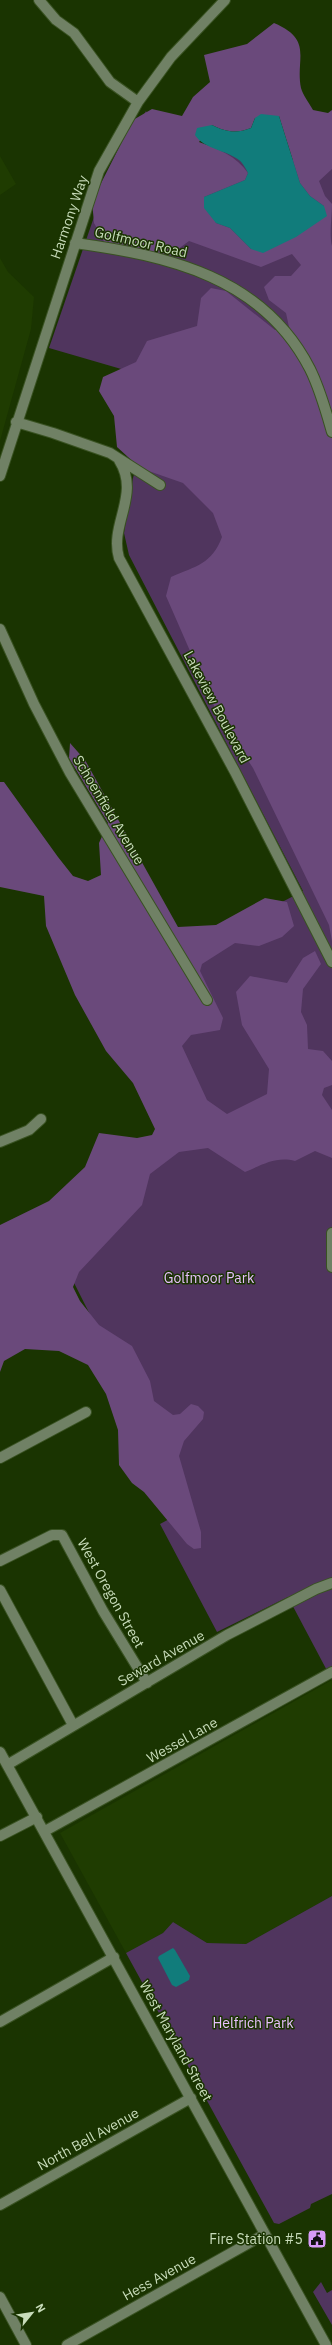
<svg xmlns="http://www.w3.org/2000/svg" width="332" height="2345" viewBox="0 0 332 2345" font-family="'IBM Plex Sans',sans-serif">
	<style>
		.built { fill: #1f3c01 }
		.green { fill: #50355e }
		.forest { fill: #6a497b; fill-rule: evenodd }
		.water { fill: #117c7b }
		.lines { fill: none; stroke-linecap: round; stroke-linejoin: round }
		.minor-casing { stroke: #395222; stroke-width: 12 }
		.minor { stroke: #708165; stroke-width: 10 }
		.labels { text-anchor: middle; dominant-baseline: central; stroke-width: 3; stroke-linejoin: round; paint-order: stroke }
		.street-label { font-size: 14px; fill: #c8dcba; stroke: #1a3401 }
		.park-label { font-size: 14px; fill: #e8c0fe; stroke: #1a3401 }
		.poi-label { font-size: 14px; fill: #c8dcba; stroke: #1a3401; text-anchor: end }
	</style>
	<rect width="100%" height="100%" fill="#1a3401"/>
	<!-- built -->
	<path class="built" d="M0,156l16,28 -16,11z
		M0,258l8,14 26,25 -3,32 -31,112z
		M332,1680v216l-86,48 -39,-1 -34,-21 -10,11 -37,20 -66,-120z"/>
	<!-- green -->
	<path class="green" d="M146,111l16,27 164,27 6,-36v1551l-44,-83 -71,35 -57,-108 28,-15 -127,-252 109,-120 4,-178 129,-68 -174,-336 -5,-22 9,-55 26,-98 -110,-32 56,-163 14,-29z
		M332,1896v298l-21,10 -1,4 -31,16 -5,-1 -6,-11 -142,-259 37,-20 10,-11 34,21 39,1z
		M321,2282l6,11 5,-3v35l-19,-33z"/>
	<!-- forest -->
	<path class="forest" d="M274,23c40,17 21,36 27,65 2,7 8,15 12,22l15,3 4,-3v59l-13,12 6,15 7,8c0,12 -3,32 0,42v695l-3,-16 -76,-157 -35,-53 -52,-119 5,-19c25,-11 41,-13 51,-40l-9,-24 -30,-30 -43,-15 -23,-21 -3,-31 -15,-25 4,-14 33,-15 11,-21 50,-15 4,-28 10,-10 15,3 49,39 14,-3 -3,-14 -17,-13 -5,-13 11,-11h16l10,-11 -9,-11 -31,13 -72,-26 -19,14 -65,-12 -11,-20 -2,-22 41,-81 19,-11 30,7 11,-19 17,-15 -6,-27 43,-11zM279,116l21,67 10,13 14,10 -73,43 -21,-21 -14,-5 -12,-26 41,-17 3,-7c-12,-17 -29,-24 -49,-31l13,-17c14,7 24,9 39,3l4,-10z
		M70,743l15,17 93,167 38,-2 49,-27 22,4 7,24 -12,11 -23,9 -24,-3 -33,21 -2,7 23,47 -3,12 -29,5 -9,11 25,54 20,14 40,-20 2,-25 -27,-44 -6,-33 14,-16 37,7 16,-25 12,-7 6,13 -18,25 -2,23 6,13 1,24 15,2 9,10v24l-8,3 -2,7 10,15v48l-17,-7 -20,10c-19,-5 -33,4 -50,11l-37,-24 -29,4 -29,22 -8,31 -63,67 -6,15 7,14 19,24 33,21 18,35 4,20 19,14 7,-1 11,-10 7,2 6,6 -1,7 -19,22 -5,15 22,76v16l-7,1 -7,-5 -43,-52 -12,-9 -13,-18 -1,-35 -12,-36 -18,-29 -29,-14 -34,-2 -21,12 -4,11v-147l49,-24 36,-34 14,-34 38,5 15,-3 3,-6 -22,-46 -27,-32 -31,-56 -29,-69 -2,-30 -44,-9v-105h4l54,75 15,19 15,5 13,-6 -2,-32 9,-20 -39,-65z"/>
	<!-- water -->
	<path class="water" d="M261,114l18,2 21,67 10,13 14,10 3,10 -31,21 -33,16 -12,-4 -21,-21 -14,-5 -12,-15v-11l41,-17 3,-7c-2,-4 -5,-10 -9,-13 -13,-10 -35,-11 -44,-25l2,-7 15,-3c14,7 24,9 39,3l4,-10z
		M173,1948l2,2 15,26 -1,4 -13,7 -4,-2 -14,-27 1,-2z"/>
	<g class="lines">
		<defs>
			<path id="minor" d="M39,0l17,20 18,13 36,49 28,20
				M75,243c94,13 188,34 235,126 10,20 16,42 22,63
				M16,422l37,11 57,20 50,32
				M119,460c22,35 -10,64 0,98l116,214 97,190
				M0,476l99,-305 39,-69 33,-45 54,-57
				M0,629l34,75 36,69 137,227
				M0,1142l29,-12 12,-11
				M332,1233v34
				M0,1458l86,-46
				M0,1561l52,-26h10l41,76 44,72
				M0,1590l73,135
				M0,1752l326,593
				M7,1765l220,-130 89,-46 16,-6
				M45,1831l287,-159
				M0,1836l37,-19
				M0,2022l114,-65
				M0,2205l191,-107
				M0,2297l26,48
				M67,2345l198,-111"/>
		</defs>
		<!-- minor casing -->
		<use href="#minor" class="minor-casing"/>
		<!-- minor -->
		<use href="#minor" class="minor"/>
	</g>
	<!-- icons -->
	<defs>
		<symbol id="civic-square" viewBox="-11 -11 22 22"><rect x="-9" y="-9" width="18" height="18" rx="4" fill="#d89bf8" stroke="#1a3401"/><path d="M-.6-6.5H3V-4.5H.6V-3L4-1V1h2V6H-6V1h2V-1L-.6-3ZM-1.2 2.5V6h2.4V2.5Z" fill="#111"/></symbol>
	</defs>
	<g fill-rule="evenodd">
		<use href="#civic-square" x="306" y="2228" width="22" height="22"/>
	</g>
	<g class="labels">
		<!-- street labels -->
		<g class="street-label">
			<text transform="translate(69 217) rotate(-71)">Harmony Way</text>
			<text transform="translate(141 242) rotate(13)">Golfmoor Road</text>
			<text transform="translate(217 707) rotate(62)">Lakeview Boulevard</text>
			<text transform="translate(109 810) rotate(59)">Schoenfield Avenue</text>
			<text transform="translate(111 1593) rotate(61)">West Oregon Street</text>
			<text transform="translate(161 1658) rotate(-30)">Seward Avenue</text>
			<text transform="translate(182 1740) rotate(-29)">Wessel Lane</text>
			<text transform="translate(176 2041) rotate(61)">West Maryland Street</text>
			<text transform="translate(88 2139) rotate(-29)">North Bell Avenue</text>
			<text transform="translate(159 2277) rotate(-29)">Hess Avenue</text>
		</g>
		<!-- park labels -->
		<g class="park-label">
			<text x="209" y="1278">Golfmoor Park</text>
			<text x="253" y="2023">Helfrich Park</text>
		</g>
		<!-- poi labels -->
		<g class="poi-label">
			<text x="303" y="2239">Fire Station #5</text>
		</g>
	</g>
	<!-- north arrow -->
	<g transform="translate(32 2313) rotate(60)" stroke="#1a3401" stroke-width="3" paint-order="stroke">
	<path d="M0-3L7 15L0 10L-7 15Z" fill="#c8dcba"/>
	<text y="-6" font-size="11" font-weight="bold" text-anchor="middle" fill="#c8dcba">N</text>
	</g>
</svg>
